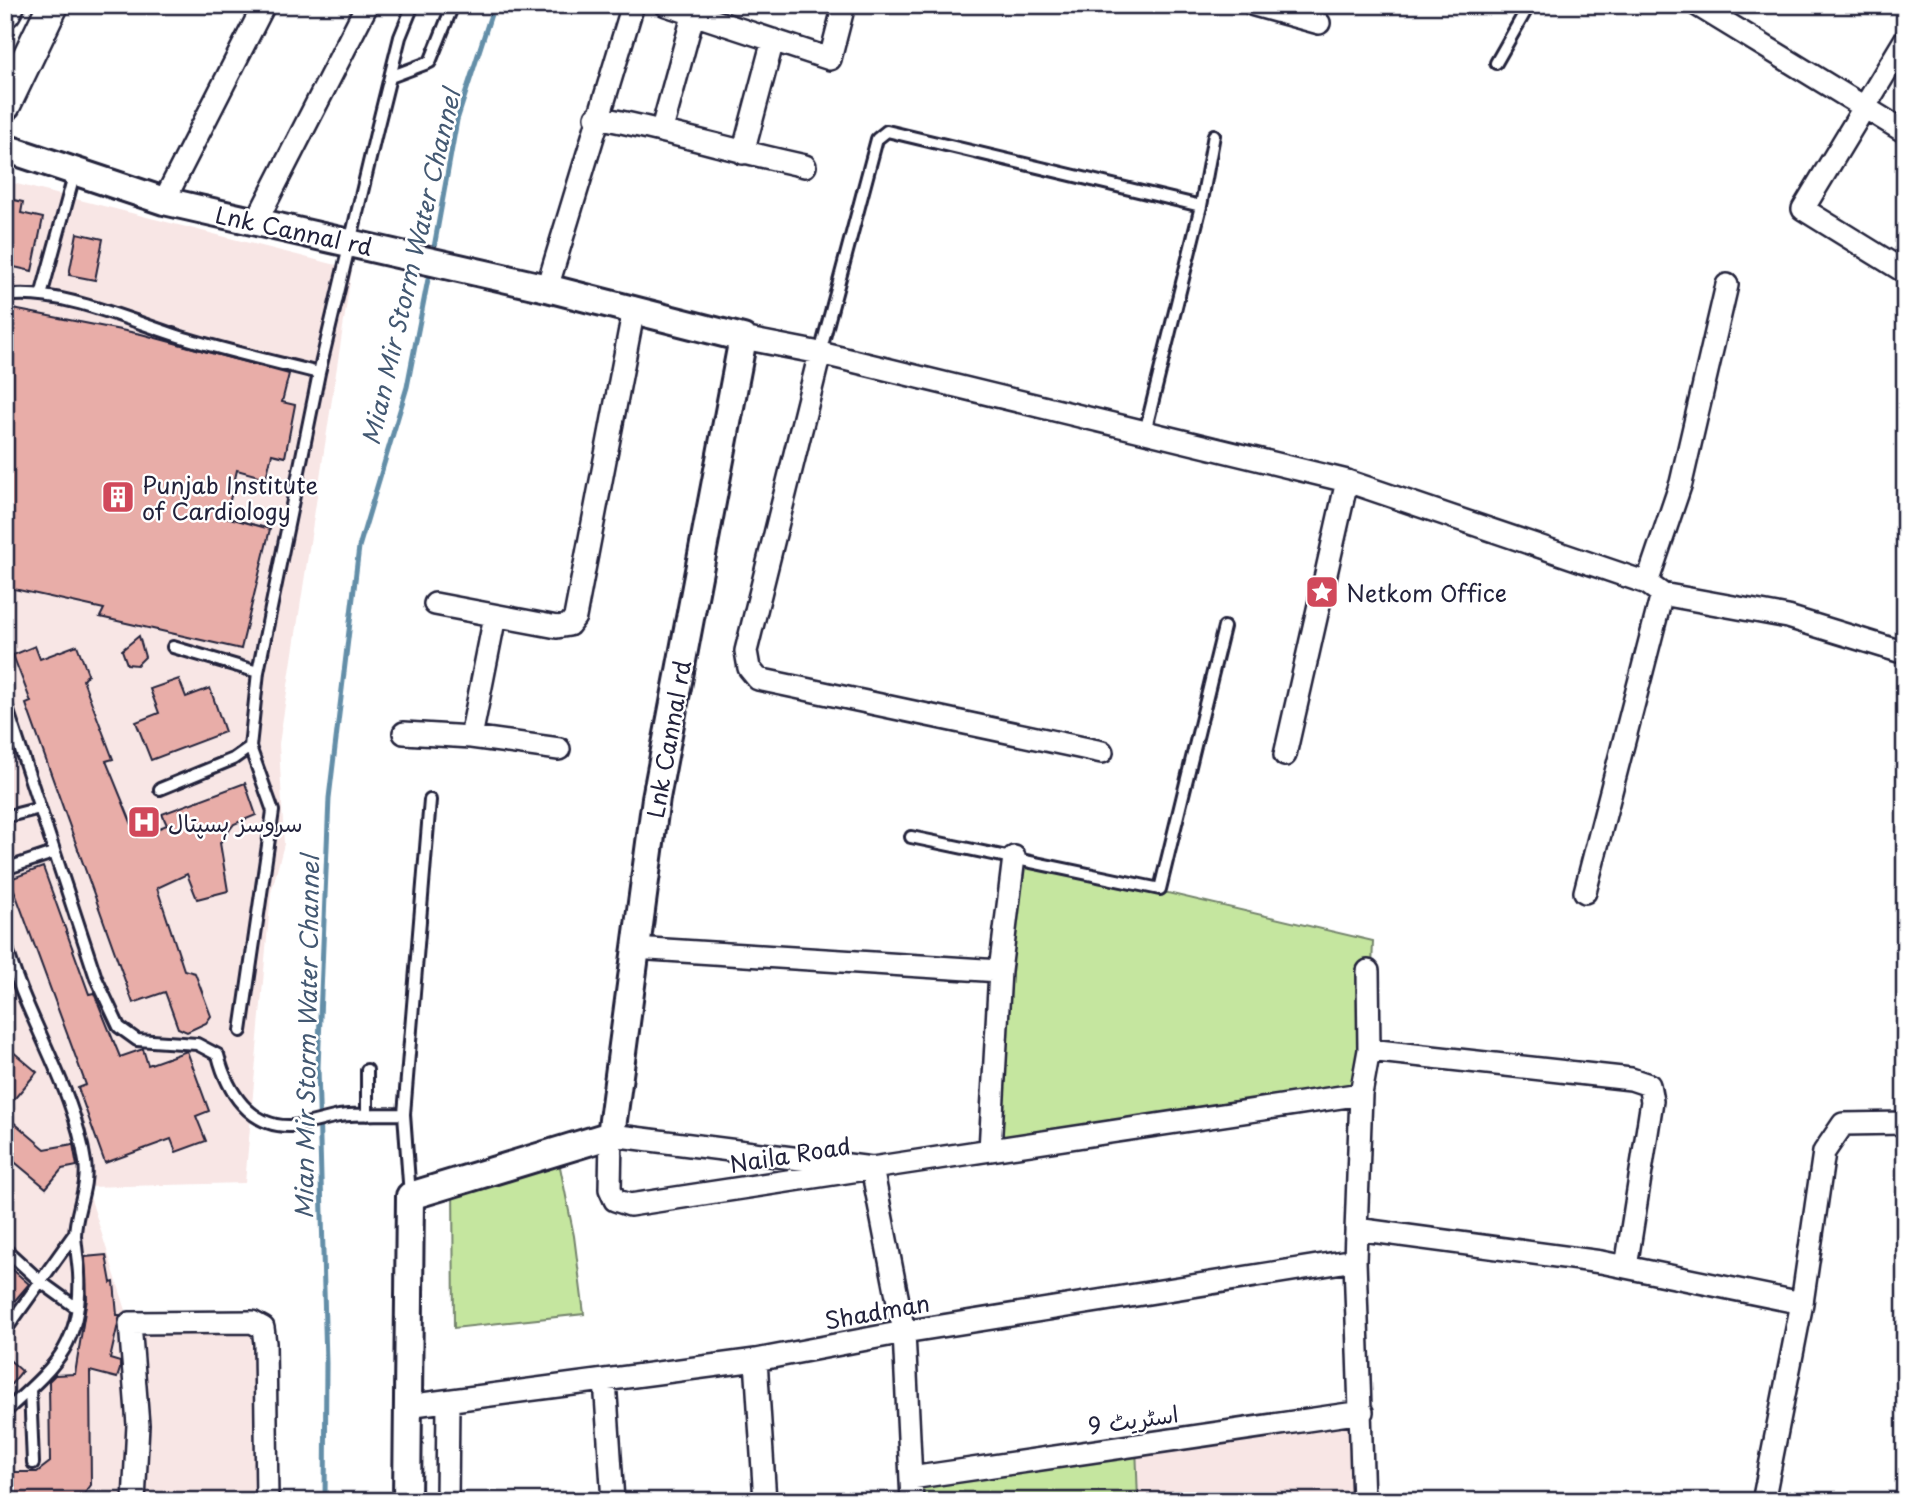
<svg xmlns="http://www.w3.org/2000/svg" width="1910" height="1506" viewBox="0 0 1910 1506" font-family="'Playpen Sans','Playpen Sans Arabic',sans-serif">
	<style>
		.built { fill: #f8e6e5 }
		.green { fill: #c5e69f; stroke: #74846d; stroke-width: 2 }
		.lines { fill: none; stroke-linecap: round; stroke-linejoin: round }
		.stream { stroke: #638ea8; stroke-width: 5 }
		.building { fill: #e8ada8; stroke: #22223b; stroke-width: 2 }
		.service-casing { stroke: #22223b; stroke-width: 16 }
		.minor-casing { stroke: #22223b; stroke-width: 26 }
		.tertiary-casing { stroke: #22223b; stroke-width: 32 }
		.secondary-casing { stroke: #22223b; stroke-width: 35 }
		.service { stroke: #fff; stroke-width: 10 }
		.minor { stroke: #fff; stroke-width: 21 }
		.tertiary { stroke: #fff; stroke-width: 26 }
		.secondary { stroke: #fff; stroke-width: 30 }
		.labels { text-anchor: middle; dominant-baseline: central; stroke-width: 5; stroke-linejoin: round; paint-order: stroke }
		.street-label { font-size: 23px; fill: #22223b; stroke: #fff }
		.poi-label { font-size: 23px; fill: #22223b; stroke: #fff; text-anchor: start }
		.water-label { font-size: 24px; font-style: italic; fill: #435872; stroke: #fff }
	</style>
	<rect width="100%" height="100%" fill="#fff"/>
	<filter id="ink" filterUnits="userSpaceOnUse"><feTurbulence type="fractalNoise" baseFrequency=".0143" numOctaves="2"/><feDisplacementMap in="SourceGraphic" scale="14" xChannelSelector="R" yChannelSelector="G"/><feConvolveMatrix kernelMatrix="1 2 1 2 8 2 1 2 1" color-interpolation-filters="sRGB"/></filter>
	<g filter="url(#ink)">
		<!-- built -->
		<path class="built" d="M5,181l347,88 -73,475 5,100 -13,49 -26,290 -158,4 43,136 133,5 3,173h-261z
			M1362,1412l2,89h-226l-2,-56z"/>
		<!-- green -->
		<path class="green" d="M1014,857l359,84 -4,109 -8,44 -371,56z
			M557,1152l17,84 10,78 -130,14 -1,-149z
			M1136,1445l2,56h-226l-1,-23z"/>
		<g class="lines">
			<!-- stream -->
			<path class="stream" d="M433,253l24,-133 37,-115
				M325,1501l1,-138 -8,-296 11,-269 30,-251 48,-160 23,-118"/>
		</g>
		<!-- building -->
		<path class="building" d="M5,198l18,4 -2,11 22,5 -11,53 -27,-6z
			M77,233l26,6 -8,41 -26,-5z
			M13,309l128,25 148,40 -7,28 13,3 -10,52 -13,-3 -6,24 -29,-8 -11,47 44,12 -29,120 -141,-32 4,-8 -99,-22v-272h7z
			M139,636l6,21 -8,8 -10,-1 -5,-14z
			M77,645l11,29 -5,6 30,79 -7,2 31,76 30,-12 -5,-11 83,-31 11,32 -22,9 -14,19 8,48 -31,8 -10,-25 -30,14 27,82 11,3 16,43 -5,7 -19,9 -9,-4 -13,-36 -32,11 -107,-299 5,-2 -18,-47 22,-9 5,13z
			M179,679l7,18 24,-9 15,44 -74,28 -15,-38 23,-9 -9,-24z
			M43,867l46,127 5,-1 26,64 23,-8 5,16 39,-14 22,60 -13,5 10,25 -30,11 -5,-13 -66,24 -27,-75 8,-3 -76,-206z
			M5,1045l32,27 -32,38z
			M5,1115l40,34 28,-5 4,22 -15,3 -16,19 -41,-34z
			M106,1255l5,28 3,-1 3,33h3l-10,44 10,3v7l-3,9 -27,-7 1,114 -12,16h-74v-29h32l13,-10 -1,-81 6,-6 20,-1 12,-75 -2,-42z
			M5,1263l24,21 -24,28z
			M5,1356l17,15 -17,21z"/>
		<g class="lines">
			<defs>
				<path id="service" d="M1496,63l33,-58
					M390,77l40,-15 23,-57
					M5,296c57,-8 129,27 183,43 43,13 88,23 131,34
					M41,296l34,-124
					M820,353l57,-214 10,-8 314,75
					M1145,432l56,-226 13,-71
					M173,647l85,25
					M5,702l91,276 23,49 18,13 60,4 21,11c9,36 32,73 74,71 15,-1 31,-7 47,-10 21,-3 44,-1 65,-2
					M160,789l73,-30 17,-12
					M5,817l35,-9
					M911,837l249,52 64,-262
					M5,869l48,-16
					M5,941c19,75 69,145 80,221 4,26 -10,49 -10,74 1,12 3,25 4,37 4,72 -25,94 -74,139
					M241,1031l32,-220 -23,-64 8,-75 61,-299 58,-244 23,-92 13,-32
					M367,1115v-45
					M410,1196l-6,-82 26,-314
					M5,1249l36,33 36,26
					M5,1331l70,-98
					M30,1389l3,74"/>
				<path id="minor" d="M666,5l164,54 14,-54
					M1254,5l65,18
					M1697,5l208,127
					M1905,40l-102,169 102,63
					M596,117c71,13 138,34 209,49
					M662,129l31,-113
					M743,153l30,-113
					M164,201l100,-196
					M256,222l111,-217
					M547,288l86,-283
					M743,338l77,15 527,128 300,102 15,11 126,23 117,36
					M820,353l-74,298 3,17 9,11 344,73
					M1647,583l34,-100 46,-198
					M435,604l122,23 12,-2 6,-8 59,-309
					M404,733l67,4 88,12
					M471,737l24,-121
					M1285,755l62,-274
					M1585,892l77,-298
					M634,948l366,23
					M1369,1050l262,29 18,6 3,16 -26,166
					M990,1150l10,-179 14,-114
					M1356,1229l245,33 201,41
					M756,1360l9,141
					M605,1380l8,121
					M407,1406l349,-46 148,-28 451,-72
					M911,1478l451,-66
					M1764,1497l38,-194 22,-151 19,-28 62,-1
					M134,1501l4,-76 -8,-102 122,-1 11,6 2,15 2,158
					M447,1501l1,-99
					M912,1501l-8,-169 -32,-164 -242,37 -15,-5 -5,-11 1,-54 261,33 489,-74
					M1363,1501l-8,-241 6,-166 8,-44 -1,-79"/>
				<path id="tertiary" d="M5,148l159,53 383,87 196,50 -87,460 -45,337 -201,61 -3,305"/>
				<path id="secondary" d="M5,12l4,-7
					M5,105l48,-100"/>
			</defs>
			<!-- service casing -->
			<use href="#service" class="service-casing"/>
			<!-- minor casing -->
			<use href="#minor" class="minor-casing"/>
			<!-- tertiary casing -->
			<use href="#tertiary" class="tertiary-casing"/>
			<!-- secondary casing -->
			<use href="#secondary" class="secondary-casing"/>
			<!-- service -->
			<use href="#service" class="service"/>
			<!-- minor -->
			<use href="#minor" class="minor"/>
			<!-- tertiary -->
			<use href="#tertiary" class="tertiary"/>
			<!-- secondary -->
			<use href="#secondary" class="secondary"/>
		</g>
	</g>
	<!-- icons -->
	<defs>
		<symbol id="building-square" viewBox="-11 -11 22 22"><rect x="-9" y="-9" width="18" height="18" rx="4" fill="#d1495b" stroke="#fff"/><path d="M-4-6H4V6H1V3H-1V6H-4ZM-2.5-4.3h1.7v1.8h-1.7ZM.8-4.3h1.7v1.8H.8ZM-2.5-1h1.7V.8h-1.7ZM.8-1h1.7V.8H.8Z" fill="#fff"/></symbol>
		<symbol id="sight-square" viewBox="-11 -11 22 22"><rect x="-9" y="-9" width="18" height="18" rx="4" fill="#d1495b" stroke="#fff"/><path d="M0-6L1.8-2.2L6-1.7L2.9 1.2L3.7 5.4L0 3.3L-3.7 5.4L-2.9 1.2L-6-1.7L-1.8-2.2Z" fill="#fff"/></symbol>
		<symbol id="hospital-square" viewBox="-11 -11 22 22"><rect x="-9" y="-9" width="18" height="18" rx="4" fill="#d1495b" stroke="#fff"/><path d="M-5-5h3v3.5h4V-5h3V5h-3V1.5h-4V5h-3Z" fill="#fff"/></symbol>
	</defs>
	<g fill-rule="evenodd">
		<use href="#building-square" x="99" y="478" width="38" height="38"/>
		<use href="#sight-square" x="1303" y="573" width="38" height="38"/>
		<use href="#hospital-square" x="125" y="803" width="38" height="38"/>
	</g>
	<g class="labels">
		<!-- street labels -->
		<g class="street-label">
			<text transform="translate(294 230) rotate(12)">Lnk Cannal rd</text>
			<text transform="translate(668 739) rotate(-80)">Lnk Cannal rd</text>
			<text transform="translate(790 1154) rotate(-9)">Naila Road</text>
			<text transform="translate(877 1311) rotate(-10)">Shadman</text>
			<text transform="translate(1133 1419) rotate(-8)">اسٹریٹ 9</text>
		</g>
		<!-- poi labels -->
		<g class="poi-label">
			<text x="142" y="484">Punjab Institute<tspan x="142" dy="26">of Cardiology</tspan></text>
			<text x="1346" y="592">Netkom Office</text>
			<text x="168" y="822">سروسز ہسپتال</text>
		</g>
		<!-- water labels -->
		<g class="water-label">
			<text transform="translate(410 267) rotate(-77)">Mian Mir Storm Water Channel</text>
			<text transform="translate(306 1037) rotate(-89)">Mian Mir Storm Water Channel</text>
		</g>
	</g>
	<!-- margin -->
	<rect width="1910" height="1506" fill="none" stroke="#fff" stroke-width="28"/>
	<rect x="14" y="14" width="1882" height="1478" fill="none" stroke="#22223b" stroke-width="2.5" filter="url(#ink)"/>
</svg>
